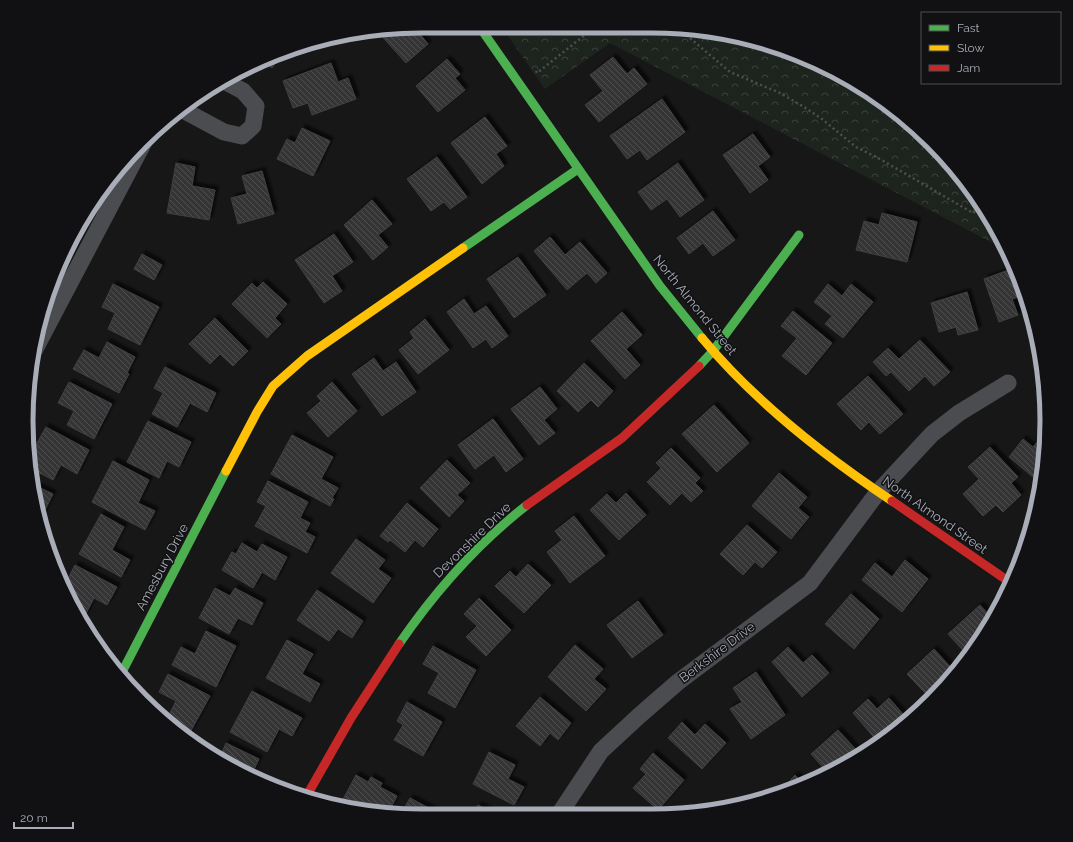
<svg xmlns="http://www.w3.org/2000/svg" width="1073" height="842" viewBox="0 0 1073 842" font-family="Raleway,sans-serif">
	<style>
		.park { fill: url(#park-crowns) }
		.building { fill: url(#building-back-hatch); stroke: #3f4043; filter: url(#shadow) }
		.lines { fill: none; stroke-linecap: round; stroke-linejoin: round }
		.path { stroke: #4d4e52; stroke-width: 2.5; stroke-dasharray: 2 3; stroke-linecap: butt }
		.street { stroke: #4b4c50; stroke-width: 17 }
		.fast { stroke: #4caf50; stroke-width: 9 }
		.slow { stroke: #ffc107; stroke-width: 9 }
		.jam { stroke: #c62828; stroke-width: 9 }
		.labels { text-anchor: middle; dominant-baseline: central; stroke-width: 3; stroke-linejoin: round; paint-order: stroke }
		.street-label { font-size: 13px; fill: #a8adb8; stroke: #111113 }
		.rim { fill: none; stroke: #a8adb8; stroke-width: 5 }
	</style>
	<defs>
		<pattern id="park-crowns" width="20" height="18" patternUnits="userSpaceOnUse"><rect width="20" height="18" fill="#1d241e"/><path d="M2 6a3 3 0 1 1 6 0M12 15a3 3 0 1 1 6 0" fill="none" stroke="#3b413d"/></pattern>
		<pattern id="building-back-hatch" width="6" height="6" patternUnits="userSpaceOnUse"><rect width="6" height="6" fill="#353536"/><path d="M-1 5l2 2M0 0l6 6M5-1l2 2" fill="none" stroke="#4f5051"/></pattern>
		<filter id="shadow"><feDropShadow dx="3.5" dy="-3.5" stdDeviation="1" flood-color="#0009"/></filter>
	</defs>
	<rect width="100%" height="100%" fill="#171717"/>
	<!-- park -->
	<path class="park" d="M501,26l177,1 101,20 71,32 62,45 37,37 45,62 12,27 -396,-207 -65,46z"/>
	<!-- building -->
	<path class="building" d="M417,27l-2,1 13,16 -22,19 -28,-31z
		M281,55l-9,13 -8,-6z
		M613,57l14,17 7,-6 13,16 -48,38 -14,-17 18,-14 -13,-16z
		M447,59l13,15 -5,4 10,12 -27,22 -22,-26z
		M331,63l7,19 10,-4 8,21 -44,16 -4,-12 -15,5 -10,-27z
		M662,99l23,33 -38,28 -7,-10 -13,9 -17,-23z
		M485,117l22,29 -11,8 8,12 -22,18 -31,-41z
		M302,128l28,13 -17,35 -36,-17 10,-20 8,4z
		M753,134l17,23 -12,9 10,14 -18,13 -27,-38z
		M437,157l30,40 -17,12 -6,-7 -13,9 -24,-32z
		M176,163l19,4 -3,19 23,4 -6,30 -42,-7z
		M678,163l26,37 -24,17 -13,-18 -16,11 -13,-18z
		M262,171l12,43 -36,10 -7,-26 16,-4 -5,-18z
		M372,200l20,24 -14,11 10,12 -15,13 -29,-35z
		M713,211l22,29 -22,16 -10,-13 -14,11 -12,-16z
		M882,213l35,9 -10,40 -51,-12 8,-29 15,4z
		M334,234l19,28 -21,14 10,15 -18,12 -29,-43z
		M550,237l15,18 15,-13 27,31 -11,10 -9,-10 -20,17 -33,-39z
		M142,254l20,11 -8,15 -20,-11z
		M518,257l28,38 -32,23 -27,-39z
		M1014,268l12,26 -14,5 6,16 -19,7 -15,-43z
		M263,282l24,22 -12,14 6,6 -14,14 -35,-34 20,-21 5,5z
		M113,284l46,23 -19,38 -32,-16 7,-16 -13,-6z
		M828,284l14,12 9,-12 22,18 -30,36 -18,-14 7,-8 -18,-14z
		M967,292l11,38 -20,5 -2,-8 -17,5 -8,-29z
		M464,299l10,15 12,-8 22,30 -16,12 -6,-9 -13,9 -26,-36z
		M793,311l39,32 -26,32 -24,-19 15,-18 -16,-12z
		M622,312l20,23 -16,14 14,16 -15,14 -34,-38z
		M215,318l33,33 -15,15 -13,-12 -10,10 -21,-20z
		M425,319l24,31 -31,24 -19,-24 15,-12 -4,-6z
		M920,340l30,32 -16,14 -9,-10 -16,15 -18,-19 -5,4 -13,-14 15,-14 11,11z
		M107,342l28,15 -8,16 2,1 -10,19 -46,-24 11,-19 15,8z
		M374,358l9,13 13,-9 20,30 -34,24 -30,-42z
		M584,363l29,28 -15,16 -7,-7 -13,12 -21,-21z
		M165,367l51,26 -9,19 -17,-9 -13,24 -25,-13 11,-21 -9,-5z
		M868,376l35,38 -23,20 -11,-12 -8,8 -24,-26z
		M69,382l43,22 -18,35 -27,-14 7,-14 -16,-8z
		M332,382l25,29 -29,26 -21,-24 14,-12 -4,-5z
		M540,387l17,22 -13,11 11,13 -16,12 -28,-36z
		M714,405l35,38 -32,29 -35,-38z
		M493,419l30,40 -17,13 -12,-17 -19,14 -17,-24z
		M148,421l43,21 -12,25 -12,-6 -8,17 -32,-16z
		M46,427l43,23 -12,24 -16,-9 -8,15 -21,-11 -2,-14z
		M292,435l41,22 -12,22 17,9 -6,10 2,1 -4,7 -59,-32z
		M1042,436l4,3v8l-6,36 -31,-26 14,-18 10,8z
		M990,447l28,30 -7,6 10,12 -18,17 -7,-7 -13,11 -20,-22 16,-15 -11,-12z
		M671,448l29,30 -5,5 8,8 -12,11 -9,-9 -12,12 -23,-23 14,-14 -5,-5z
		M447,460l23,23 -13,12 7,6 -15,16 -29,-29z
		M113,461l36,19 -11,23 17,8 -10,19 -53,-28z
		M779,473l28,24 -9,11 11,9 -18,22 -39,-33z
		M268,481l40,21 -8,16 10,5 -5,9 10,5 -8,16 -52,-27 11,-20 -9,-4z
		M34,485l19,9 -14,28z
		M626,493l20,22 -27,25 -29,-30 17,-16 9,9z
		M407,503l31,26 -15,18 -8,-7 -10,12 -15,-12 -2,2 -8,-6z
		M101,514l23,13 -12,23 18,10 -9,17 -42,-23z
		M574,516l31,40 -35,27 -23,-31 15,-12 -7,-9z
		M747,525l30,27 -15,16 -7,-6 -12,13 -23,-21z
		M356,539l29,21 -7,9 13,9 -18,25 -42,-30z
		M242,543l15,9 5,-8 25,13 -12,23 -13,-8 -9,16 -31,-18 10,-18 4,2z
		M905,560l23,19 -26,33 -40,-32 13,-17 17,14z
		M528,564l23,21 -27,28 -29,-27 15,-15 6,6z
		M75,565l42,22 -10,18 -13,-7 -11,21 -5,-2 -13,-33z
		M215,588l15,8 5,-8 28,15 -11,22 -14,-7 -9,16 -30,-16z
		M317,590l46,31 -11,17 -14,-9 -9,12 -32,-21z
		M851,594l28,25 -25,30 -29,-25z
		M479,598l32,32 -25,26 -20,-19 11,-11 -13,-12z
		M638,601l25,34 -31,23 -25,-33z
		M980,605l12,13 -24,38 -20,-22z
		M206,631l30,15 -20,41 -44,-22 9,-18 14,7z
		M287,640l26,14 -11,20 18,10 -10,18 -44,-24z
		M575,645l28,24 -9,10 12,10 -20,22 -38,-34z
		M433,646l43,24 -21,38 -27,-15 11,-20 -16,-9z
		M788,647l15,16 9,-8 17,18 -27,24 -30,-35z
		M934,649l21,23 -15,16 -4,-4 -10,10 -19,-20z
		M756,672l29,43 -34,24 -21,-30 12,-7 -9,-14z
		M168,674l42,22 -22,40 -4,-2 -17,-15 9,-18 -17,-9z
		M252,691l50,27 -10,18 -13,-7 -12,23 -37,-20z
		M540,697l31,26 -13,17 -8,-7 -10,13 -24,-20z
		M889,698l20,23 -31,21 -25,-29 15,-14 9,10z
		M407,702l35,20 -19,34 -29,-16 9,-15 -6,-4z
		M682,722l13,13 10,-11 21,19 -24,26 -34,-31z
		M838,730l23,25 -11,8 -7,3 -2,-2 -6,6 -7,3 -17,-19z
		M226,743l33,16 -8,17 -32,-17z
		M489,752l26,13 -7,14 16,8 -10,18 -41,-21z
		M653,753l31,27 -26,30 -25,-22 13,-14 -6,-5z
		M356,775l12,7 3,-5 11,6 -2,4 17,9 -9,17 -34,-4 -13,-6z
		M795,775l9,9 -27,11z
		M410,798l34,18h-23l-20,-2z
		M478,805l21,11h-27z"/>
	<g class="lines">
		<!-- path -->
		<path class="path" d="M680,27l11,12 39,33 50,21 24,14 18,12 34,28 24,12 93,54 9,-6
			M536,71l1,2 58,-46"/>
		<!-- street -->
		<path class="street" d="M183,110l41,22 18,4 11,-10 3,-20 -13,-15 -21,-11
			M35,349l111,-211
			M558,816l43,-65 39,-36 38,-33 132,-99 68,-91 54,-58 27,-21 49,-30"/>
		<!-- fast -->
		<path class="fast" d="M479,26l181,260 42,52
			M463,248l115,-79
			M699,366l14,-15 86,-116
			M399,644c35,-51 78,-100 128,-139
			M120,676l106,-205"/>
		<!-- slow -->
		<path class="slow" d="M702,338c53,64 121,117 190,163
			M226,471l31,-59 16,-26 34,-30 156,-108"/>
		<!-- jam -->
		<path class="jam" d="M892,501l119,82
			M527,505l95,-67 77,-72
			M306,797l45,-79 48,-74"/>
	</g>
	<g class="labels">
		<!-- street labels -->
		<g class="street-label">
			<text transform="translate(695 305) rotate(51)">North Almond Street</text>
			<text transform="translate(935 515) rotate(35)">North Almond Street</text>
			<text transform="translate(472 540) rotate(-44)">Devonshire Drive</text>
			<text transform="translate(162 567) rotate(-62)">Amesbury Drive</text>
			<text transform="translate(717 652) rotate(-37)">Berkshire Drive</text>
		</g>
	</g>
	<!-- crop -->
	<path d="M0 0H1073V842H0ZM421 33H652A388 388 0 0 1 1040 421V421A388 388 0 0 1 652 809H421A388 388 0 0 1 33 421V421A388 388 0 0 1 421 33Z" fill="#111113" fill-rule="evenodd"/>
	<path class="rim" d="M421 33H652A388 388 0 0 1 1040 421V421A388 388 0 0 1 652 809H421A388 388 0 0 1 33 421V421A388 388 0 0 1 421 33Z"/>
	<!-- legend -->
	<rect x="921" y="12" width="140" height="72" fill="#111113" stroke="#4d4f55"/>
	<rect x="929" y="25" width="20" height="6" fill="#4caf50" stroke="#4d4f55"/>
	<text x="957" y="32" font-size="12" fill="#a8adb8">Fast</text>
	<rect x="929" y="45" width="20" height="6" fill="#ffc107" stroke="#4d4f55"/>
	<text x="957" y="52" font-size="12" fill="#a8adb8">Slow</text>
	<rect x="929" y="65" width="20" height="6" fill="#c62828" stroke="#4d4f55"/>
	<text x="957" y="72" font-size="12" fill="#a8adb8">Jam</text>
	<!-- scale -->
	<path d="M14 822v6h59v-6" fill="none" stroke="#a8adb8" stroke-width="2"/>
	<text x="20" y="822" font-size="12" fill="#a8adb8" stroke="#111113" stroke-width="3" paint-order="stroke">20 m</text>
</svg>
